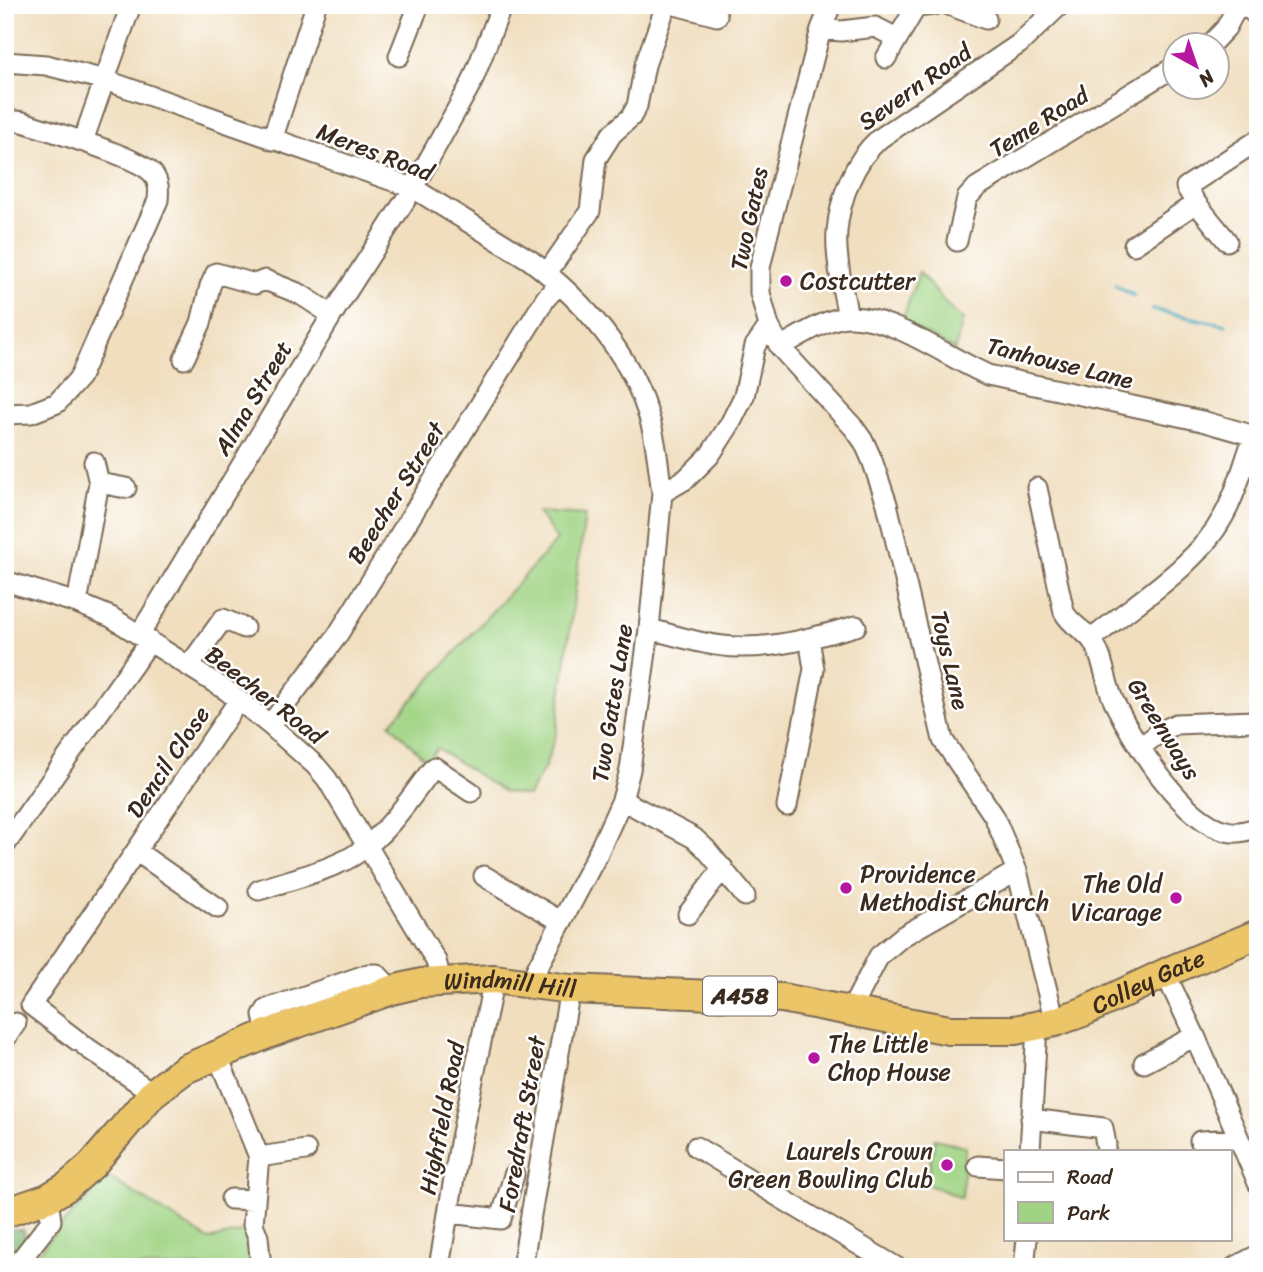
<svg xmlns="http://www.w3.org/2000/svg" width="1263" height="1272" viewBox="0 0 1263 1272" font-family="Sriracha,sans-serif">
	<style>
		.green { fill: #a0d484; stroke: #6e7f51; stroke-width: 2 }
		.forest { fill: #80b672; stroke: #5e7048; stroke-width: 2 }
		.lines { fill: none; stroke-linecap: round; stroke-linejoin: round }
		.stream { stroke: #3ea8be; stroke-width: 3.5 }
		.minor-casing { stroke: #7a6956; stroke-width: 23 }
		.highway-casing { stroke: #7a6956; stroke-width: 32 }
		.minor { stroke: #fff; stroke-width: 19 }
		.highway { stroke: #ecc569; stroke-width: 28 }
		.poi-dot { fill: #b5179e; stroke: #fff; stroke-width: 2.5 }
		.labels { text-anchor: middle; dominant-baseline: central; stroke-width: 5; stroke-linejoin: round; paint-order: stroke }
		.shield { fill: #fff; stroke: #766a62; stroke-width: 2 }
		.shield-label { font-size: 23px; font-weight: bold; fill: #3b2a1e }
		.street-label { font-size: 24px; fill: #3b2a1e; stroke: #fff }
		.poi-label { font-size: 24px; fill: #3b2a1e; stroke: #fff; text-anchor: start }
	</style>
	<rect width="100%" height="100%" fill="#fff"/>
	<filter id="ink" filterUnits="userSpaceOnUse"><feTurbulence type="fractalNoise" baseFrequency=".0143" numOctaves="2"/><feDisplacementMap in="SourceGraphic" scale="14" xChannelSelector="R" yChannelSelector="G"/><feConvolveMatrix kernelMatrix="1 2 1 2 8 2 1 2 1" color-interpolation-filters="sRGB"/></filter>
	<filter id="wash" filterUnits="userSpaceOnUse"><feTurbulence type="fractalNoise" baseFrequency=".00686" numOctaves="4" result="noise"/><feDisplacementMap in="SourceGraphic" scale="28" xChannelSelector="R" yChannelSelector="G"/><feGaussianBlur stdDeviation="1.57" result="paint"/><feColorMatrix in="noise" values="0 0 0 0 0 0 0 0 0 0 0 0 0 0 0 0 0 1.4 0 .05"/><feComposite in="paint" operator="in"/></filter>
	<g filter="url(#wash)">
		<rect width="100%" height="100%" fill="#f0debe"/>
		<!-- green -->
		<path class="green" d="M919,272l34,40 10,7 -8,31 -53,-29z
			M538,512l47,3 -29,219 -11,33 -17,29 -24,-4 -67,-44 -10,13 -37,-37 167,-184z
			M935,1139l30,7 -3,52 -36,-14z
			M107,1176l102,64 40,-10 8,37h-229l29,-37z"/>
		<!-- forest -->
		<path class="forest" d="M5,1229l19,1 1,12 -20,22z"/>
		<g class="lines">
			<!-- stream -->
			<path class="stream" d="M1115,285l19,11
				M1152,309c25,7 49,10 74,16"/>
		</g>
	</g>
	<g filter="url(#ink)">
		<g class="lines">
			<defs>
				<path id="minor" d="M675,5l42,11
					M831,5l-10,24 -53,204 -8,35v25l9,33 11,21 74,81 10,14 8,18 15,44 56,236 51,76 23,55 38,151
					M949,5l37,14
					M1244,5l14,11
					M821,29l20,2 34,-4 22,11
					M1209,46l17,-18 12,-23
					M399,56l20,-51
					M886,58l30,-51 18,-2
					M5,62l41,3 59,15 308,108 117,72c50,38 95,87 116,148 10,27 12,57 16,85l-13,136 -19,141 -8,30 -25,55 -61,115 -2,13
					M5,125l11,-4 7,1c24,8 117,35 130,52 6,8 6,16 5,26l-78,177 -23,26 -26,10 -26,1
					M272,140l44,-135
					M83,141l48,-136
					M1196,203l31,38
					M957,241l10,-43 10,-11 199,-121
					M1134,245l62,-42 -10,-16 72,-47
					M547,273l43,-62 6,-52 16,-25 19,-17 6,-11 8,-41 21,-60
					M848,317c-5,-25 -13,-61 -11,-86 3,-33 17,-70 42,-92l140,-95 41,-39
					M780,347c20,-11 46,-29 69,-30 44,-1 99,41 139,58l214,46 56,16
					M184,359l17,-36 9,-37 6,-13 39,11 10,-4 35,14 32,21
					M94,462l5,21 27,5
					M1037,488l27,124c8,15 22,18 29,30 12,18 12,42 22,62 19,38 68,117 111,127 11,3 22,0 32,-4
					M662,493l24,-14 24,-24 20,-31 14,-28 11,-50 14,-20
					M5,581l72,22 34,14 115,73 44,35 46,41 11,13 109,182 5,19
					M77,603l22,-120
					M649,629c29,7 60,18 90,18 39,1 80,-11 117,-21
					M140,634l192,-319 81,-127 59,-106 30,-77
					M1092,639c42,-36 104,-72 131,-122 14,-24 21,-55 31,-81
					M189,666l34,-47 21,9
					M270,725l67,-89 209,-338 13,-14
					M1141,747l19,-15 16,-8 78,-3
					M622,800l72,38 12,11 39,47
					M787,806l27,-137 -5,-31
					M5,845l145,-204
					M136,851l82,57
					M484,876l78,46
					M259,890c29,-10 77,-21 100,-38 31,-21 52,-56 75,-85l37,25
					M688,914l35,-46
					M1165,973l30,63 63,147
					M851,1010l28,-54 24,-20 114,-65
					M267,1034l-4,-19 4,-6 101,-35h9l15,16
					M5,1039l11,-16
					M78,1041l-47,-36 208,-305
					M86,1047l67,46
					M217,1054l42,103 -6,67 5,13 3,30
					M1144,1063l51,-27
					M1031,1119l72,9 3,17
					M1200,1141l39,-2
					M696,1147l200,120
					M1030,1151l7,-125
					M259,1157l47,-7
					M978,1166l28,2
					M231,1199l23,1
					M449,1213l52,6 13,-44
					M15,1267l36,-46 -3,-23
					M439,1267l21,-124 34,-164
					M522,1267l48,-278
					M1024,1267l3,-28
					M1235,1267l23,-12"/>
				<g id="highway">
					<path id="s1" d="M5,1213l43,-15 20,-12 24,-21 61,-72 32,-24 82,-35 125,-44 29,-7 73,-4 76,10 212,9 167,32h66l40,-8 28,-10 91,-43 84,-35"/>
				</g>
			</defs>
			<!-- minor casing -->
			<use href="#minor" class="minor-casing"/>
			<!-- highway casing -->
			<use href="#highway" class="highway-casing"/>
			<!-- minor -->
			<use href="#minor" class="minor"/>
			<!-- highway -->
			<use href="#highway" class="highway"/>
		</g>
	</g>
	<!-- markers -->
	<g class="poi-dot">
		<circle cx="786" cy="281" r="7"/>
		<circle cx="846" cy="888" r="7"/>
		<circle cx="1176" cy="898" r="7"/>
		<circle cx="814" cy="1058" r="7"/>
		<circle cx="947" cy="1165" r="7"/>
	</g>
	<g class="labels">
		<!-- shield labels -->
		<rect class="shield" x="703" y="976.5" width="74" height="39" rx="5"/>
		<g class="shield-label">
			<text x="740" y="996">A458</text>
		</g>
		<!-- street labels -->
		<g class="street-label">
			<text transform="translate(915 87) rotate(-35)">Severn Road</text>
			<text transform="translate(1039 122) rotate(-32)">Teme Road</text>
			<text transform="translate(375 152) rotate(21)">Meres Road</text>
			<text transform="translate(749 219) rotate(-78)">Two Gates</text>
			<text transform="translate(1060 363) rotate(14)">Tanhouse Lane</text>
			<text transform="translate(253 398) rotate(-59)">Alma Street</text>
			<text transform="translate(396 493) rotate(-58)">Beecher Street</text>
			<text transform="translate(950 660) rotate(77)">Toys Lane</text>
			<text transform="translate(265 695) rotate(38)">Beecher Road</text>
			<text transform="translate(612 703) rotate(-81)">Two Gates Lane</text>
			<text transform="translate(1164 729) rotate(58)">Greenways</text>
			<text transform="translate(168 762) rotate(-56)">Dencil Close</text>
			<text stroke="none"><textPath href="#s1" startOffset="1227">Colley Gate</textPath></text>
			<text stroke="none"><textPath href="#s1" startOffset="576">Windmill Hill</textPath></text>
			<text transform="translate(442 1118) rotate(-79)">Highfield Road</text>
			<text transform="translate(522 1124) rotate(-80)">Foredraft Street</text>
		</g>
		<!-- poi labels -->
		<g class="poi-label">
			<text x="800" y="281">Costcutter</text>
			<text x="860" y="874">Providence<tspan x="860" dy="28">Methodist Church</tspan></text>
			<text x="1162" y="884" text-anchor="end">The Old<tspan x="1162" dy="28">Vicarage</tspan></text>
			<text x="828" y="1044">The Little<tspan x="828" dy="28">Chop House</tspan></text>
			<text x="933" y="1151" text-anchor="end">Laurels Crown<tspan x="933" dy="28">Green Bowling Club</tspan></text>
		</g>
	</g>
	<!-- margin -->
	<rect width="1263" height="1272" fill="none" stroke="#fff" stroke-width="28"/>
	<!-- legend -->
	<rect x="1004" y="1150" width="228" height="91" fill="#ffffff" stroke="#b1aaa5" stroke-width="2"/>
	<rect x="1018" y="1172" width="35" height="10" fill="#ffffff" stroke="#b1aaa5" stroke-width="2"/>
	<text x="1067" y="1184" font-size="21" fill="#3b2a1e">Road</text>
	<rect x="1018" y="1202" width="35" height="21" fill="#a0d484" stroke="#b1aaa5" stroke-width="2"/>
	<text x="1067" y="1220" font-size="21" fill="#3b2a1e">Park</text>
	<!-- north arrow -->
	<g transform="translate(1196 66) rotate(140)"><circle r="33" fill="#ffffff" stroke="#b1aaa5" stroke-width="2"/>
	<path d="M0-5L12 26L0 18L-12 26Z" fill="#b5179e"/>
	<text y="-10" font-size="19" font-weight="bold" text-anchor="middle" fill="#3b2a1e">N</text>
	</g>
</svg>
